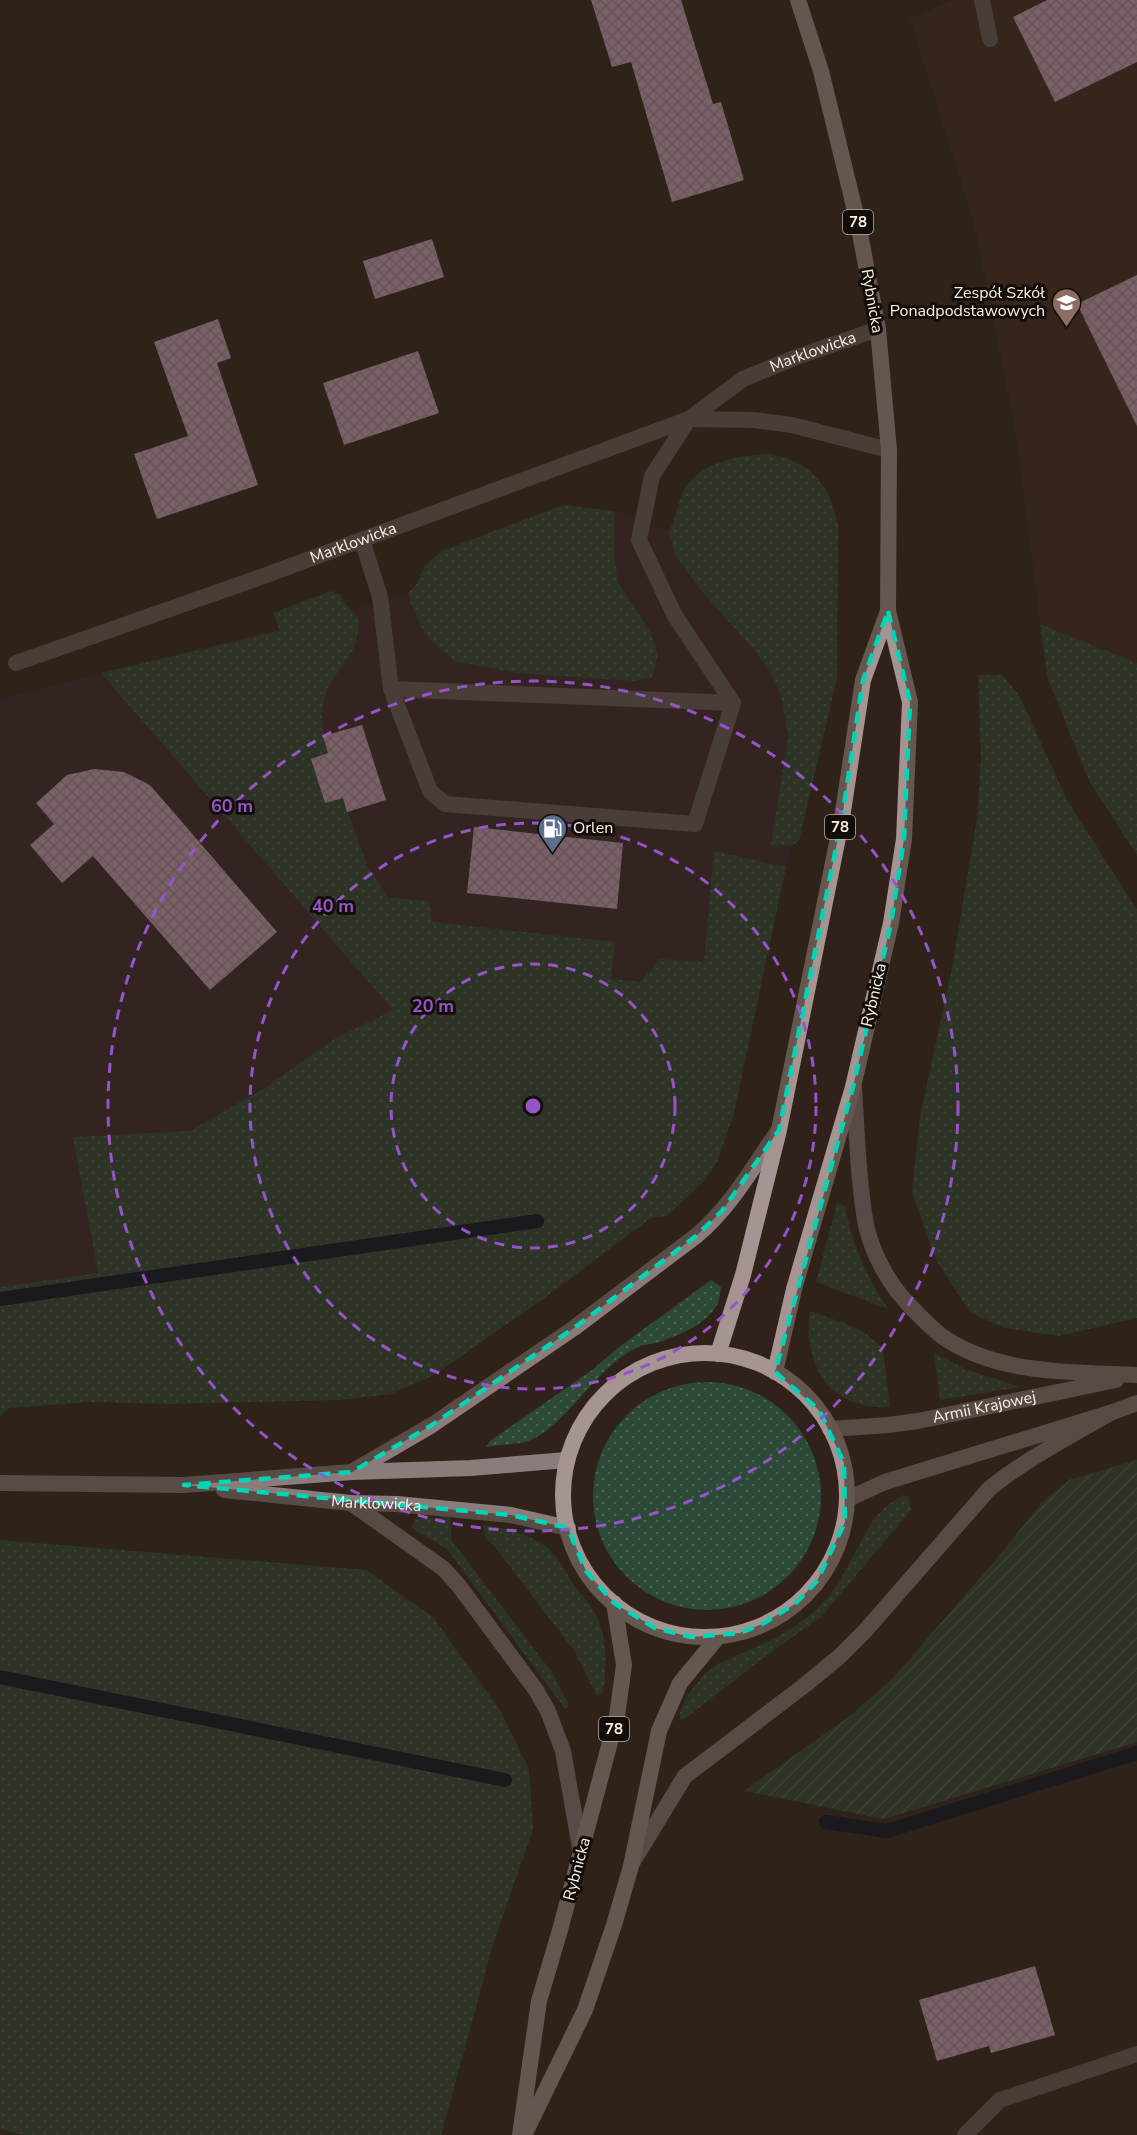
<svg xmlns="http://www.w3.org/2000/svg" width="1137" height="2135" viewBox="0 0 1137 2135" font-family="'Nunito Sans',sans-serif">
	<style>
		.commercial { fill: #39272e }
		.built { fill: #3d291d }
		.grass { fill: url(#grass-dots) }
		.garden { fill: url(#garden-furrows) }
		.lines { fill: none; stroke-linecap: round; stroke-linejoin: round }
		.stream { stroke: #000e25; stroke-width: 14 }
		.building { fill: url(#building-cross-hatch) }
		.service { stroke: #665d5c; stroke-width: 16 }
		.minor { stroke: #665d5c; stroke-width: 16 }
		.secondary { stroke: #8a7c7a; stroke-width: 16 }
		.primary { stroke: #a69492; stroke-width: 16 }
		.marked { fill: none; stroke: #02d5b6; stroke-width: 4.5; stroke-dasharray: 12 8; stroke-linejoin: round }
		.ring { fill: none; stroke: #9554c8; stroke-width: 3; stroke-dasharray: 10 8 }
		.labels { text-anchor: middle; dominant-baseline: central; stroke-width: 6; stroke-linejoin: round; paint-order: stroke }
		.shield { fill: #130d09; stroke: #b6ada8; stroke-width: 1.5 }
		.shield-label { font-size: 15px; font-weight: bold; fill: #fcf2ec }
		.poi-label { font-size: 16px; fill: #fcf2ec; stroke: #130d09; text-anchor: end }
		.street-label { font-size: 16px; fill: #fcf2ec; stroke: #130d09 }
		.centre { fill: #9554c8; stroke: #130d09; stroke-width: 3 }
		.ring-label { font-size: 18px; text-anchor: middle; font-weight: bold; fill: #9554c8; stroke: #130d09; stroke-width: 6; stroke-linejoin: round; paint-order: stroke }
	</style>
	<defs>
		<pattern id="grass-dots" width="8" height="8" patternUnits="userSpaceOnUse" patternTransform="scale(1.5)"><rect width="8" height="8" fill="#2b4936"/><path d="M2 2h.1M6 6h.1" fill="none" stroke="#4b6453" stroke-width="1.8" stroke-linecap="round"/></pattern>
		<pattern id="garden-furrows" width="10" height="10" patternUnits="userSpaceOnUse" patternTransform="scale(1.5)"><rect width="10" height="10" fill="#2b4936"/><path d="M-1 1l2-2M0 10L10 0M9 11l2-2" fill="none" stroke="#4b6453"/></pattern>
		<pattern id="building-cross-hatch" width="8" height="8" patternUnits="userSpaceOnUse" patternTransform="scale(1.5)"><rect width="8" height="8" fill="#d1aac5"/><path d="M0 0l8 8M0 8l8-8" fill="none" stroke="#b092a6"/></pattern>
	</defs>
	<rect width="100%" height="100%" fill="#30221a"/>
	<!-- commercial -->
	<path class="commercial" d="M614,511l54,21 9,26 22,30 55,62 18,25 9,21 7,42 -17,106 20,2 -45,201 -410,-9 -70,49 -76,44 -116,6 24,136 -98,14v-588l353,-89 55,-17 3,11 43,57 61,12 118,8 18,-48 -33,-51 -4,-28z"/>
	<!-- built -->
	<path class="built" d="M952,0h185v663l-97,-39 -24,-191 -42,-210 -64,-204z"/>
	<!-- grass -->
	<path class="grass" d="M770,454c42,9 59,29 68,71l-1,153 -38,163 -8,5 -20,-1 17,-107 -7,-42 -9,-21 -18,-25 -55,-62 -22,-30 -9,-26c10,-14 8,-25 15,-40 15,-30 56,-37 87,-38z
		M563,505l51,6v43l4,28 33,51 7,22 -6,23 -19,3 -118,-8 -61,-12 -29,-26 -14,-31 -3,-11c11,-9 10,-15 17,-26 5,-7 12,-12 19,-17z
		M331,591l10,4 4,9 13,13c2,35 -12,40 -28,67 -12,21 -9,47 -2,69l-17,6 14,44 18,-5 25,70 21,30 40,3 3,21 183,20 -4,37 29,3 20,-23 44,3 10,-111 72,16 -52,246 -17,49 -14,20 -35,34 -17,2 -108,81 -109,76 -43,19 -52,6 -171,4 -78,-2 -81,6 -9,8v-129l98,-14 -25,-136 117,-6 76,-44 70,-49 57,-28 -292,-337 179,-42 -7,-18z
		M1040,624l97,39v192l-48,-74 -41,-102z
		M978,675h24l17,20 48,105 70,110v408l-78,18 -55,-8 -34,-16 -33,-50 -25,-70 8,-75 32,-149 25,-149 4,-63z
		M837,1203l8,3c7,38 22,71 43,103l-72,-27z
		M711,1280l10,7c-1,5 -1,13 -4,18 -12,21 -40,31 -61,38 -6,2 -13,1 -18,4 -43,21 -63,68 -103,91 -11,7 -36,6 -49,9l4,-6 102,-71 27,-23z
		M810,1311c24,10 59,16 73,40l7,56c-19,2 -42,-4 -57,-17 -20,-17 -28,-54 -23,-79z
		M934,1353l31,16 55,18 -80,13z
		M593 1496a114 114 0 1 1 228 0a114 114 0 1 1-228 0Z
		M903,1495l6,2 2,13 -90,107 -47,33 -87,67 -6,3 -2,-5 6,-16 19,-25 16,-11 54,-24 20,-12 21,-16 15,-16 8,-11 35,-64 13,-14z
		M450,1517l2,24 99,130 18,34 -4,4 -118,-160 -35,-21 2,-9z
		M484,1525c26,4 58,11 74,34 6,8 10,18 17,27 6,8 14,16 19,26 14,25 13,53 9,80l-6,4 -22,-44 -80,-105 -10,-9z
		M0,1540l366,30 67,47 67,93 29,60 4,59 -40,116 -52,190h-418l-23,-6z"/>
	<!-- garden -->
	<path class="garden" d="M1137,1460v282l-253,77 -140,-28 107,-76 42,-37 105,-121 44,-55 27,-22z"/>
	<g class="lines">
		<!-- stream -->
		<path class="stream" d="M0,1299l537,-78
			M0,1677l505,103
			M826,1822l61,9 250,-78"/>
	</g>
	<!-- building -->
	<path class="building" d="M591,0h90l32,104 8,-2 23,78 -72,22 -41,-140 -19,5z
		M1047,0h90v62l-82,40 -42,-85z
		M432,239l12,38 -69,22 -12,-38z
		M1137,275v151l-60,-122z
		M218,319l13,39 -14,5 41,122 -101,34 -23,-65 54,-18 -34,-94z
		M418,351l21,62 -95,32 -21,-62z
		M362,725l24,75 -39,12 -4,-14 -18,5 -14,-44 17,-6 -5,-17z
		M94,769l30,3 26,13 127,147 -67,58 -117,-134 -31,27 -32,-38 24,-21 -18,-21 31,-28z
		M474,827l149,16 -6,66 -150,-16z
		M1035,1966l20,69 -64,18 -2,-7 -52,15 -18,-61z"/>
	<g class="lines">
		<!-- service -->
		<path class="service" d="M982,0l8,39
			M362,540l18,57 11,92 39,102 15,13 250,20 38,-121 -58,-87 -36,-76 13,-64 37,-57
			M391,689l342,14"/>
		<!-- minor -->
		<g class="minor">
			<path d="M689,419l65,1 38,5 97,25"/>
			<path id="s1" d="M16,663l245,-86 428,-158 54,-40 51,-21 84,-29"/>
			<path d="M965,2135l35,-35 137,-46"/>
		</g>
		<!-- secondary -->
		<g class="secondary">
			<path d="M854,1088c3,44 4,94 12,137 7,31 24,61 46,83 11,11 22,23 34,31 56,36 127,33 191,36"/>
			<path id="s2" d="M830,1429l58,-4 30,-4 198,-41"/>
			<path d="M355,1470l77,-45 142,-97 122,-92c34,-28 57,-69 82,-105"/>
			<path d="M0,1483l184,2 168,-13 119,-4 95,-8"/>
			<path id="s3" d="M224,1490l127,13 46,1 114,11 57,13"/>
			<path d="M848,1499l37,-17 225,-69 27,-10"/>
			<path d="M351,1503l93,66 15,17 77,104 12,21 15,40 18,102"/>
			<path d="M632,1863l53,-87 120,-91 35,-29 25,-25 124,-142c37,-30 80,-52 121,-76"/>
		</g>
		<!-- primary -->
		<path class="primary" d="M563 1495a142 142 0 1 1 284 0a142 142 0 1 1-284 0Z
			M718,1354l25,-79 36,-145 63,-312 21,-138 25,-69
			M775,1372l19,-83 59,-202 38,-164 13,-84 6,-137 -22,-91 1,-161 -11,-121 -20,-106 -37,-152 -23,-71
			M526,2131l59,-121 29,-85 17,-59 28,-135 21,-48 38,-46
			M520,2135l19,-134 21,-71 57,-214 7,-51 -10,-62"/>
	</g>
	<!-- marked area -->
	<path d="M0 0H1137V2135H0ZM888,611l22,91 -6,137 -13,84 -38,164 -78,285 44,38 25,53 1,59 -28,59 -22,23 -33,20 -22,9 -49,4 -36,-9 -41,-25 -28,-32 -18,-43 -57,-13 -327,-30 168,-13 80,-47 142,-97 122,-92 26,-25 57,-81 63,-312 21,-138z" fill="#30221a" fill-opacity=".55" fill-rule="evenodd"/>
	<path class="marked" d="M888,611l22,91 -6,137 -13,84 -38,164 -78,285 44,38 25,53 1,59 -28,59 -22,23 -33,20 -22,9 -49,4 -36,-9 -41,-25 -28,-32 -18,-43 -57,-13 -327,-30 168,-13 80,-47 142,-97 122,-92 26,-25 57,-81 63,-312 21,-138z"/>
	<!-- distance rings -->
	<g class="ring">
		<circle cx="533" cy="1106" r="142"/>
		<circle cx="533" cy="1106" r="283"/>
		<circle cx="533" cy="1106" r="425"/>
	</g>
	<!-- icons -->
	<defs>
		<symbol id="school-pin" viewBox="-11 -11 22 30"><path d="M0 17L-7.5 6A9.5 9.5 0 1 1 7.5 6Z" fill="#8d6e63" stroke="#130d09"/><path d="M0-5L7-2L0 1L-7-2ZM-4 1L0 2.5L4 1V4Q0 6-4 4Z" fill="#fff"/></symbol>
		<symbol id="fuel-pin" viewBox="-11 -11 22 30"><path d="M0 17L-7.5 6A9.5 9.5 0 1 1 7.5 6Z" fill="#5c6f8a" stroke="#130d09"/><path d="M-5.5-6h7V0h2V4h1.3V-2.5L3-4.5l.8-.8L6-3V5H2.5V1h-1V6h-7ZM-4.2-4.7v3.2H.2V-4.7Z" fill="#fff"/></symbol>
	</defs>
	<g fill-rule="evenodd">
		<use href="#school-pin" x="1050" y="286" width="33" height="45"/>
		<use href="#fuel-pin" x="536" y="812" width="33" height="45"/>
	</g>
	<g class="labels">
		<!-- shield labels -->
		<g class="shield">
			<rect x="843" y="210" width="30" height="24" rx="4.5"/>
			<rect x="825" y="815" width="30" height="24" rx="4.5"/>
			<rect x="599" y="1717" width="30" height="24" rx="4.5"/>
		</g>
		<g class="shield-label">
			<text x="858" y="222">78</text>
			<text x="840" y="827">78</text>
			<text x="614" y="1729">78</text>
		</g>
		<!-- poi labels -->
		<g class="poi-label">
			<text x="1045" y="293">Zespół Szkół<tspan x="1045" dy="18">Ponadpodstawowych</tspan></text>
			<text x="573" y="828" text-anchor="start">Orlen</text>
		</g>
		<!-- street labels -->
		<g class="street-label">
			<text transform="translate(872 301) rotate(80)">Rybnicka</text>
			<text stroke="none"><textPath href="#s1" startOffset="858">Marklowicka</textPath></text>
			<text stroke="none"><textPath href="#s1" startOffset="358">Marklowicka</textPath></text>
			<text transform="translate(874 995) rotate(-77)">Rybnicka</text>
			<text stroke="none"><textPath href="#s2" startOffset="156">Armii Krajowej</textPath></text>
			<text stroke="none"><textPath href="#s3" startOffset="153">Marklowicka</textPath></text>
			<text transform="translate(577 1869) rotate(-75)">Rybnicka</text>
		</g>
	</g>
	<circle cx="533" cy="1106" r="9" class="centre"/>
	<g class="ring-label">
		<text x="232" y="812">60 m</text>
		<text x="333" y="912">40 m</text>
		<text x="433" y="1012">20 m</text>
	</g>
</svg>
